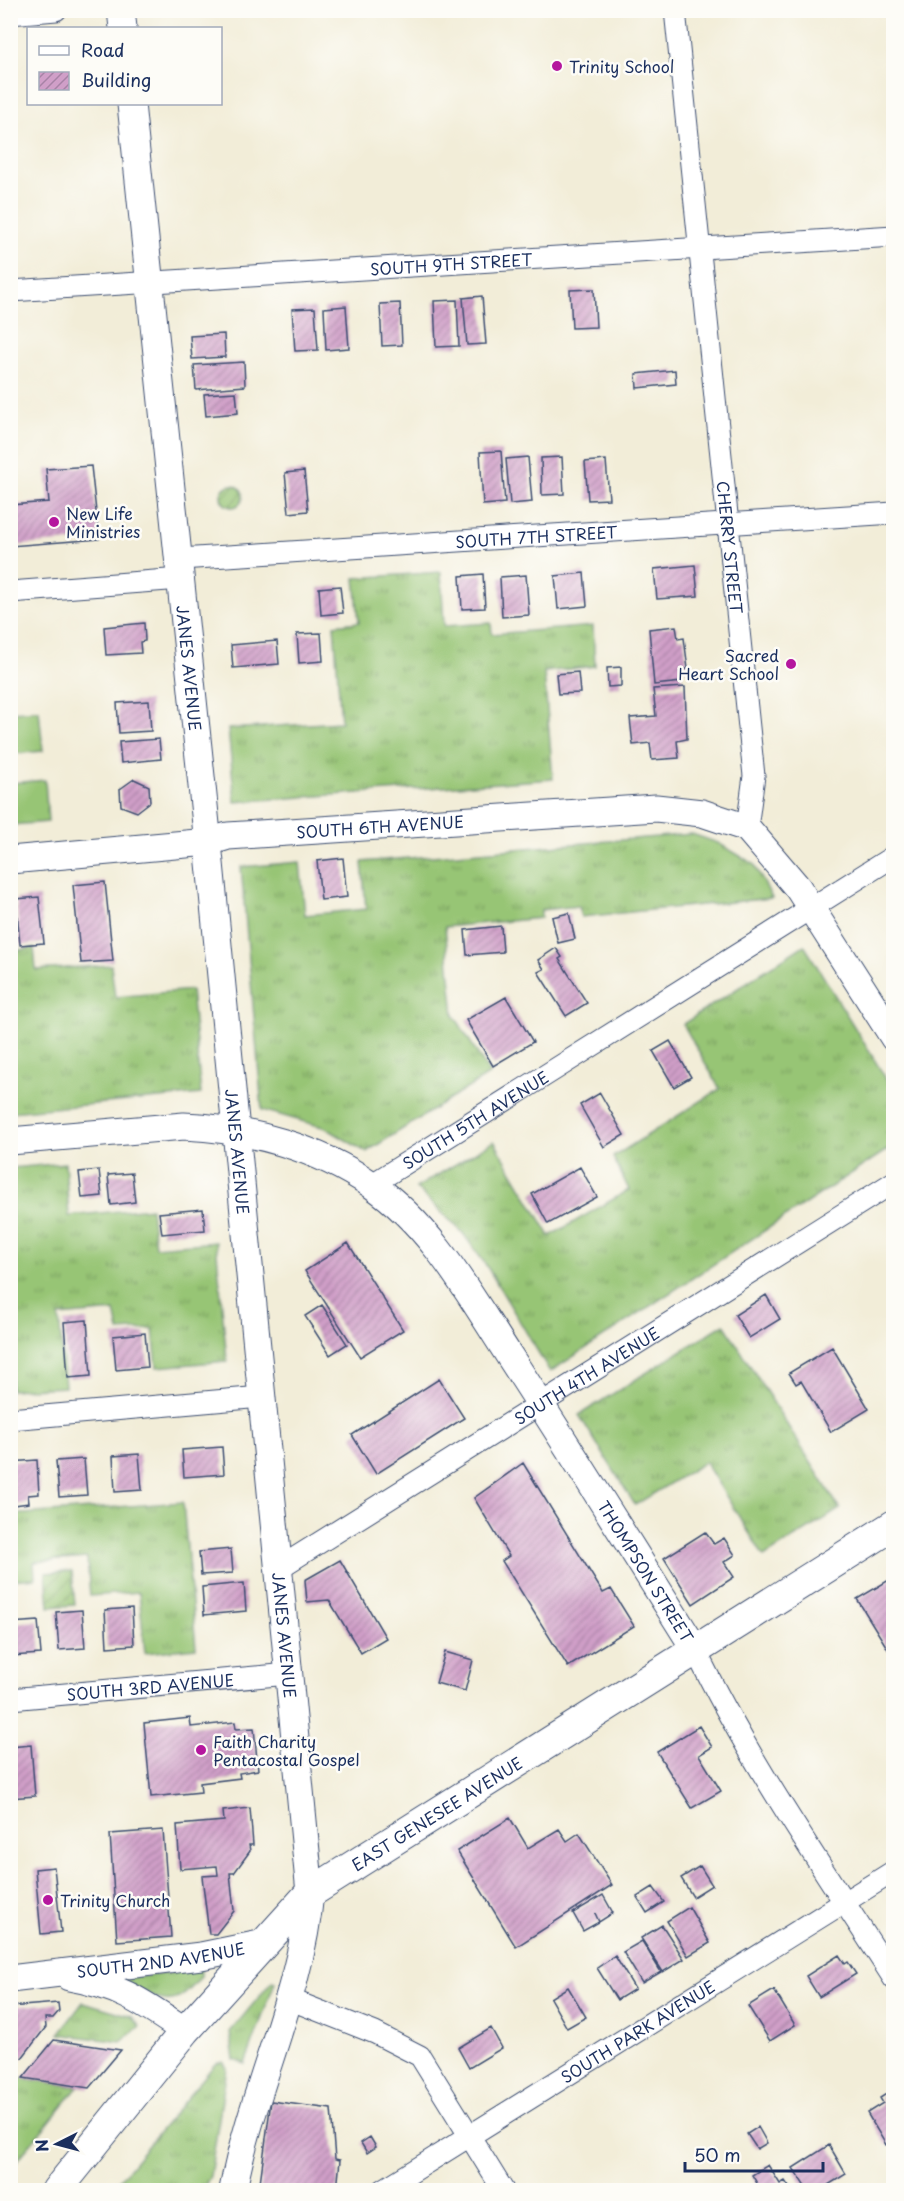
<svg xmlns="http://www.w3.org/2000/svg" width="904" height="2201" viewBox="0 0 904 2201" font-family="'Playpen Sans',sans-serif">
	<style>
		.grass { fill: url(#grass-tufts); stroke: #597a69; stroke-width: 1.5 }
		.park { fill: #97c574; stroke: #597a69; stroke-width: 1.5 }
		.garden { fill: url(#garden-furrows); stroke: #597a69; stroke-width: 1.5 }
		.building { fill: url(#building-hatch) }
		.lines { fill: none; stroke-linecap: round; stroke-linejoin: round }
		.minor-casing { stroke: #3b4c70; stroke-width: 23 }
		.tertiary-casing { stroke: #3b4c70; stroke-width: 29 }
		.secondary-casing { stroke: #3b4c70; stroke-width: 32 }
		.minor { stroke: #fff; stroke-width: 21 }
		.tertiary { stroke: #fff; stroke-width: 27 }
		.secondary { stroke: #fff; stroke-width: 30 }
		.poi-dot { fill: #b5179e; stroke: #fdfcf7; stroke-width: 2 }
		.labels { text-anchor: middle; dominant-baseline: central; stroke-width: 5; stroke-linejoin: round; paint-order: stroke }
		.poi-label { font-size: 16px; fill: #1b2f5e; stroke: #fdfcf7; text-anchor: start }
		.street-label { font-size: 16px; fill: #1b2f5e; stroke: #fdfcf7 }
	</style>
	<defs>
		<pattern id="grass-tufts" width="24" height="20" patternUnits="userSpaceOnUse" patternTransform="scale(1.5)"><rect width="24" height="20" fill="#97c574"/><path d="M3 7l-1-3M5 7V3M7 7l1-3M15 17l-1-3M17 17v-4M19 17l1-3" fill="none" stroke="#7aa062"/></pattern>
		<pattern id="garden-furrows" width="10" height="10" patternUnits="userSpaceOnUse" patternTransform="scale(1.5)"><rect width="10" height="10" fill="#97c574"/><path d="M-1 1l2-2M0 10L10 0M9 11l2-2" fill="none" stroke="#7aa062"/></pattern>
		<pattern id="building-hatch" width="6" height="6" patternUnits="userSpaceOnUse" patternTransform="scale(1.5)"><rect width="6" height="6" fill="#d09fc8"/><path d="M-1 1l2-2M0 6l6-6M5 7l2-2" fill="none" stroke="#a882a6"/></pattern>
	</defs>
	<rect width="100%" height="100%" fill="#fdfcf7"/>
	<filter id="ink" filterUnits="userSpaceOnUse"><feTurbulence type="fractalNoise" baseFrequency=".0167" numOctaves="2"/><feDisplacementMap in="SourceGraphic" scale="12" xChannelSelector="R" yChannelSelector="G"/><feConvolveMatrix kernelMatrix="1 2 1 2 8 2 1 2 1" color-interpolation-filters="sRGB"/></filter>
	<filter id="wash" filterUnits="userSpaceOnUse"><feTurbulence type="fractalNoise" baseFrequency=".008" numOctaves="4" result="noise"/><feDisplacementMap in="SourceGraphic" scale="24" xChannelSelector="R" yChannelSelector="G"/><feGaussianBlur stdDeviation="1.35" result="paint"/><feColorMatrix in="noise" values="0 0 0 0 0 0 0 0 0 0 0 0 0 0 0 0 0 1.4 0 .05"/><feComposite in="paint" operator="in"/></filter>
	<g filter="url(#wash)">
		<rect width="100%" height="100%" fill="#f2edd8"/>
		<!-- grass -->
		<path class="grass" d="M441,572l3,54 47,-3 1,11 101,-8 2,40 -51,6 9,107 -318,23 -7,-73 113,-7 -7,-97 25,-3 -4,-44z
			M692,834l26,9 36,21 18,34 -191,19 -2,-11 -38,4v8l-96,9 9,88 36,59 -124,78 -40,-24 -64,-18 -21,-243 59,-5 5,53 61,-6 -4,-47z
			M804,945l89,145v56l-343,226 -64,-107 -24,-33 -46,-44 78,-47 56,95 79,-46 -16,-33 107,-68 -37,-65z
			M34,948l2,22 75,-5 4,32 76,-7 10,104 -190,18v-161z
			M65,1163l4,53 82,-8 4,39 61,-5 11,119 -70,6 -4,-38 -34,2 -4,-20 -56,5 6,71 -54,3v-222z
			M724,1324l116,185 -76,48 -59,-95 -70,43 -56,-90z
			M183,1502l13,146 -51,5 -6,-61 -49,4 -3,-38 -53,4 1,16 -24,2v-65z
			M201,1969v7c-29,41 -43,22 -80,3z
			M272,1981l3,1 -30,82 -11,-4 -4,-28z
			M83,2002l48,14 9,10 -19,16 -62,-8z
			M223,2062l4,6 -17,108 -7,14h-92l104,-126z
			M11,2076l67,11 -67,81 -1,-92z"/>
		<!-- park -->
		<path class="park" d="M39,710l4,41 -32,3v-42z
			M45,780l3,42 -37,3v-42z"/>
		<!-- garden -->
		<path class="garden" d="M221 496a11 11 0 1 1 22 0a11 11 0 1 1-22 0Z
			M72,1571l3,34 -26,2 -3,-34z"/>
		<g id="blocks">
			<!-- building -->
			<path class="building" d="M594,289l2,38 -24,1 -2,-38z
				M482,296l4,48 -19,1 -4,-47z
				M457,300l2,46 -23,1 -2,-46z
				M400,303l2,42 -20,1 -2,-42z
				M346,306l3,42 -23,2 -2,-42z
				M315,308l3,42 -23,1 -3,-42z
				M224,334l1,23 -33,2 -2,-23z
				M244,362l1,24 -49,4 -2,-25z
				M675,370l1,14 -39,4 -1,-14z
				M236,392l2,21 -32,3 -2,-22z
				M501,451l4,52 -22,2 -3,-53z
				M528,457l4,45 -22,2 -4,-45z
				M562,457l2,37 -22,1 -1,-37z
				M606,460l3,39 -21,1 -3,-38z
				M91,466l8,73 -89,7v-41l39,-3 -3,-33z
				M304,471l4,40 -19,2 -4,-40z
				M695,565l3,31 -41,3 -3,-30z
				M584,573l3,33 -29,3 -3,-33z
				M483,574l2,34 -23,1 -2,-33z
				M526,575l3,40 -27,2 -2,-40z
				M340,586l3,27 -22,2 -2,-27z
				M144,623l1,18 -5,1 1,11 -35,2 -2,-28z
				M676,626l2,13 6,-1 4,31h-7l1,13 -28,3 -5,-56z
				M321,633l2,28 -24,2 -2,-29z
				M277,641l2,23 -46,4 -2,-23z
				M621,667v19l-13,1 -1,-19z
				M578,672l2,21 -22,1 -2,-20z
				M685,687l2,52 -10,2 2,17 -27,2 -2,-17 -17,2 -3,-27 26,-2 -3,-27z
				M149,701l2,30 -32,2 -2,-30z
				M159,739l2,20 -40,4 -2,-21z
				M134,779l15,7 1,16 -13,10 -16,-6 -1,-17z
				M343,858l4,39 -26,3 -4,-39z
				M105,882l8,79 -32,2 -8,-78z
				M10,896l5,44h-5z
				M39,897l5,46 -24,2 -4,-46z
				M569,913l6,26 -17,4 -6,-26z
				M501,926l2,26 -36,3 -2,-25z
				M556,948l6,9 -3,2 28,44 -21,13 -28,-44 6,-3 -6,-9z
				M506,997l27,45 -40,24 -27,-46z
				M670,1041l21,36 -17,10 -21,-36z
				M600,1093l24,42 -20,12 -24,-42z
				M580,1167l17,30 -49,27 -16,-30z
				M99,1170l3,26 -20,2 -3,-26z
				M132,1173l3,29 -24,3 -3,-30z
				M203,1209l2,21 -43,4 -3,-21z
				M348,1243l55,87 -43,27 -55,-86z
				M766,1295l14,24 -31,19 -14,-23z
				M322,1305l25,39 -17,11 -25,-39z
				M87,1320l4,56 -23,2 -4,-56z
				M145,1333l3,34 -32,3 -3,-34z
				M832,1347l37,62 -38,23 -30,-51 -5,3 -7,-11z
				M439,1379l25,39 -88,56 -24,-39z
				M222,1447l2,27 -40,3 -2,-27z
				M139,1454l3,36 -27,2 -2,-36z
				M84,1459l3,36 -28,2 -3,-36z
				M37,1460l2,34 -11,1 1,8 -15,2 -4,-43z
				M523,1463l80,130 8,-4 23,37 -66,41 -66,-106 7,-5 -35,-58z
				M705,1532l9,12 10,-6 11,17 -11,7 10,15 -41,27 -29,-46z
				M231,1549l2,24 -32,2 -2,-23z
				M340,1560l46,78 -25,15 -32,-53 -22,2 -2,-22z
				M894,1577v82l-37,-60z
				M244,1583l2,28 -42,4 -2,-28z
				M132,1608l2,37 -27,2 -2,-37z
				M82,1610l3,38 -26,2 -3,-38z
				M38,1621l3,33 -30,2 -1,-33z
				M445,1652l28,8 -8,31 -29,-8z
				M190,1718l1,9 44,-5 1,7 18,-1 4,42 -19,3 1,5 -40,5 1,9 -50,5 -7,-74z
				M699,1726l13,21 -13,8 22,36 -29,17 -35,-56z
				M31,1745l4,51 -25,2v-51z
				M250,1808l3,37h-4l1,6 -16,22h-4l4,38 -18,23h-7l-7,-58 16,-1 -1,-9 -37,3 -3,-44 47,-4 -1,-10z
				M510,1818l18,30 31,-19 8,12 12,-8 33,52 -96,62 -59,-96z
				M163,1830l8,107 -54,4 -7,-107z
				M700,1866l12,19 -19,12 -12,-19z
				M54,1867l7,65 -20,2 -6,-65z
				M653,1887l11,15 -17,11 -10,-16z
				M603,1895l10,18 -14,9 -4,-9 4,9 -16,9 -10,-18z
				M689,1907l21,36 -22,13 -21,-35z
				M662,1925l22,34 -21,13 -22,-34z
				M642,1941l19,31 -19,11 -19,-31z
				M839,1955l6,9 3,-2 8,12 -37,23 -13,-21z
				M615,1956l20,33 -18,11 -20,-32z
				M568,1987l18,30 -19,11 -17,-30z
				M774,1990l21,35 -25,16 -22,-35z
				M58,2003l1,8 -6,7h-8l1,9 -24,31 -9,1 1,9 -4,4v-65z
				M491,2028l11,20 -33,20 -11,-20z
				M54,2040l67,10 -32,38 -66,-10z
				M894,2089v51l-8,5 -19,-32 16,-10 -3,-5z
				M271,2101l60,8 4,50 5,1 -3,30h-78z
				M758,2127l9,16 -10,6 -10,-15z
				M370,2137l6,10 -9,6 -6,-10z
				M829,2145l17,29 -26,16h-13l-14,-22z
				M768,2165l12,19 5,-3 6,9h-30l-9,-15z"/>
		</g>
	</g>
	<g filter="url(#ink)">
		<use href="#blocks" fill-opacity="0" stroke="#3b4c70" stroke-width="1.5"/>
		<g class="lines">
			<defs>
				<g id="minor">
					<path id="s1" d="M675,10l79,766 -7,52"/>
					<path d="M10,14l46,-4"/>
					<path id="s2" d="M10,291l884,-55"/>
					<path id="s3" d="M180,559l714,-46"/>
					<path d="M10,592l171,-13"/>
					<path id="s4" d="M371,1185l523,-329"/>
					<path d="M10,1419l251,-22"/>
					<path id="s5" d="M279,1568l615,-386"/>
					<path d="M695,1649c55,115 130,222 199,330"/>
					<path id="s6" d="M10,1699l279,-25"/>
					<path d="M289,1999l86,34 45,23 83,134"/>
					<path id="s7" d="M383,2190l511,-319"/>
				</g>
				<g id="tertiary">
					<path d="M121,10l2,18"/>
					<path id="s8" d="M131,104l79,759 100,1030c-9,103 -58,196 -77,297"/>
					<path id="s9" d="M10,860l198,-18 20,-6 428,-28 46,5 45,15 51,60 96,150"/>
					<path id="s10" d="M10,1141l174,-15c66,3 133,21 188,59 62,43 98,111 138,172 63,97 124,195 185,292"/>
					<path d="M69,1977c52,9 74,26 116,54"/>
					<path id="s11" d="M10,1979l191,-23 64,-13"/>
				</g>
				<g id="secondary">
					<path id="s12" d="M57,2190l128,-159 125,-138 584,-368"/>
				</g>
			</defs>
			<!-- minor casing -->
			<use href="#minor" class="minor-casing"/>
			<!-- tertiary casing -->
			<use href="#tertiary" class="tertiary-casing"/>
			<!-- secondary casing -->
			<use href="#secondary" class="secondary-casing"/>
			<!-- minor -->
			<use href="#minor" class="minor"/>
			<!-- tertiary -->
			<use href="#tertiary" class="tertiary"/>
			<!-- secondary -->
			<use href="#secondary" class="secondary"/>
		</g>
	</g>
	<!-- markers -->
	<g class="poi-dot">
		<circle cx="557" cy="66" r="6"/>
		<circle cx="54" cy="522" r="6"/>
		<circle cx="791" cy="664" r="6"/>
		<circle cx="201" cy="1750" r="6"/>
		<circle cx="48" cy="1900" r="6"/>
	</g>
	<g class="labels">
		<!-- poi labels -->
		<g class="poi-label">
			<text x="569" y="66">Trinity School</text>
			<text x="66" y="513">New Life<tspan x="66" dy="18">Ministries</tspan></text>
			<text x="779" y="655" text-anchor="end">Sacred<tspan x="779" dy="18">Heart School</tspan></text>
			<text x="213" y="1741">Faith Charity<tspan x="213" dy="18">Pentacostal Gospel</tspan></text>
			<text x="60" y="1900">Trinity Church</text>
		</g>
		<!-- street labels -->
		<g class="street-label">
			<text stroke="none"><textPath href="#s2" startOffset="442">SOUTH 9TH STREET</textPath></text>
			<text stroke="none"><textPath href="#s3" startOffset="357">SOUTH 7TH STREET</textPath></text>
			<text stroke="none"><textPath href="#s1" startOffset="540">CHERRY STREET</textPath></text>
			<text stroke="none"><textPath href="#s8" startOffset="567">JANES AVENUE</textPath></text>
			<text stroke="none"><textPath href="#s9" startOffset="372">SOUTH 6TH AVENUE</textPath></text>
			<text stroke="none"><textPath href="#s4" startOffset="123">SOUTH 5TH AVENUE</textPath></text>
			<text stroke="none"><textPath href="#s8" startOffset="1053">JANES AVENUE</textPath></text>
			<text stroke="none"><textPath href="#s5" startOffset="363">SOUTH 4TH AVENUE</textPath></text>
			<text stroke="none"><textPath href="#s10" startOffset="850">THOMPSON STREET</textPath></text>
			<text stroke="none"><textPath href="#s8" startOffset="1539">JANES AVENUE</textPath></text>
			<text stroke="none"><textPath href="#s6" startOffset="141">SOUTH 3RD AVENUE</textPath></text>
			<text stroke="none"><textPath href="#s12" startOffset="540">EAST GENESEE AVENUE</textPath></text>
			<text stroke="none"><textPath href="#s11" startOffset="152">SOUTH 2ND AVENUE</textPath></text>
			<text stroke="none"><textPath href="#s7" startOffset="300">SOUTH PARK AVENUE</textPath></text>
		</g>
	</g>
	<!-- margin -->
	<rect width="904" height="2201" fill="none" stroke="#fdfcf7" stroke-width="36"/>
	<!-- legend -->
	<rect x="27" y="27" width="195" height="78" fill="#fdfcf7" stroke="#a3aaba" stroke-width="1.5"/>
	<rect x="39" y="46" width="30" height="9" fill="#ffffff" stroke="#a3aaba" stroke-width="1.5"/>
	<text x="81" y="57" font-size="18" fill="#1b2f5e">Road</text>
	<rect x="39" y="72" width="30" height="18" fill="url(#building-hatch)" stroke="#a3aaba" stroke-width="1.5"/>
	<text x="81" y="87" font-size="18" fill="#1b2f5e">Building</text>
	<!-- north arrow -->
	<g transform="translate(57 2144) rotate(264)" stroke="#fdfcf7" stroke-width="4.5" paint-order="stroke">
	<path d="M0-4.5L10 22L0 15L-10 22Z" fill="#1b2f5e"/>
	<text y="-9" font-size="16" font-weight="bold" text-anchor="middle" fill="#1b2f5e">N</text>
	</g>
	<!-- scale -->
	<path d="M685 2162v9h138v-9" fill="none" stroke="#1b2f5e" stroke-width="3"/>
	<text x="694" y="2162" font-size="18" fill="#1b2f5e" stroke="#fdfcf7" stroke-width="4.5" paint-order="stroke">50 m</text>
</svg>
